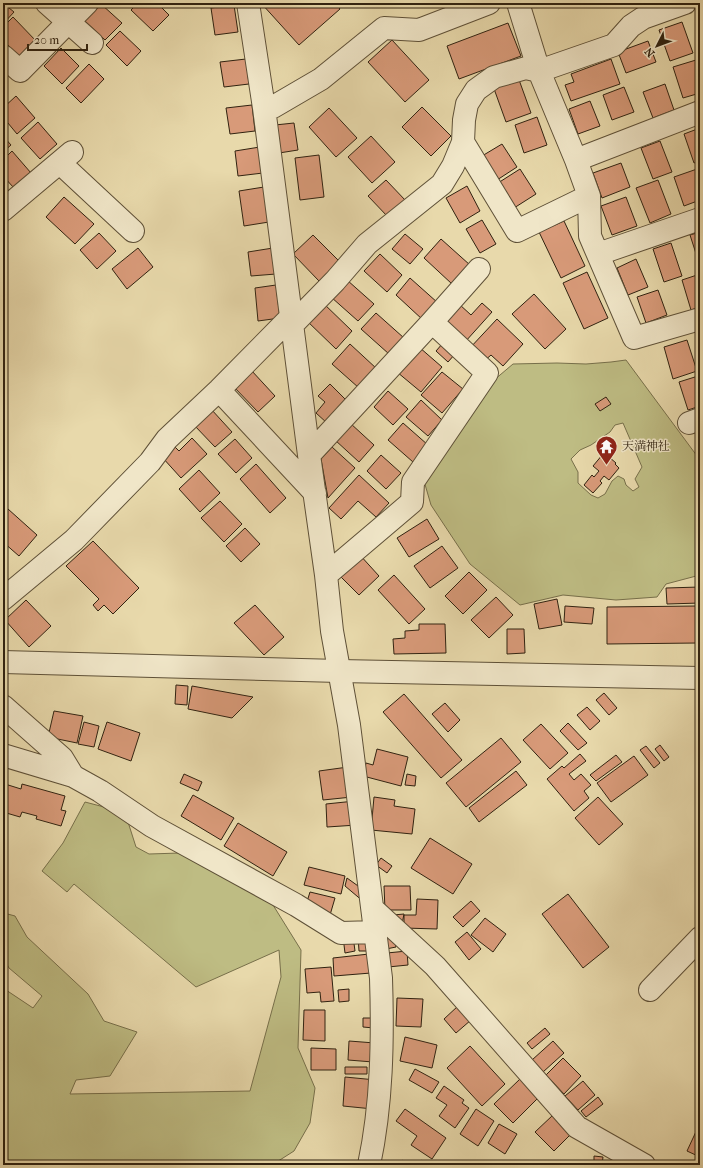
<svg xmlns="http://www.w3.org/2000/svg" width="703" height="1168" viewBox="0 0 703 1168" font-family="'IM FELL French Canon','Noto Serif JP',serif">
	<style>
		.green { fill: #bebc83; stroke: #776f4a; fill-rule: evenodd }
		.building { fill: #d89a79; stroke: #302210 }
		.lines { fill: none; stroke-linecap: round; stroke-linejoin: round }
		.minor-casing { stroke: #5e5037; stroke-width: 24 }
		.tertiary-casing { stroke: #5e5037; stroke-width: 24 }
		.minor { stroke: #f0e6c8; stroke-width: 22 }
		.tertiary { stroke: #f0e6c8; stroke-width: 22 }
		.labels { text-anchor: middle; dominant-baseline: central; stroke-width: 3; stroke-linejoin: round; paint-order: stroke }
		.poi-label { font-size: 12px; fill: #302210; stroke: #f0e6c8; text-anchor: start }
	</style>
	<rect width="100%" height="100%" fill="#e8d9ab"/>
	<filter id="stains"><feTurbulence type="fractalNoise" baseFrequency=".005" numOctaves="4"/><feColorMatrix values="0 0 0 0 .2 0 0 0 0 .09 0 0 0 0 .02 0 0 0 .5 -.17"/></filter>
	<radialGradient id="worn" r=".72"><stop offset=".6" stop-color="#630" stop-opacity="0"/><stop offset="1" stop-color="#630" stop-opacity=".3"/></radialGradient>
	<!-- green -->
	<path class="green" d="M626,360l74,100v115l-34,9 -9,13 -41,3 -53,-5 -43,10 -50,-41 -39,-59 -7,-24 63,-95 26,-22 44,-1 29,1 25,-2zM623,423l19,44 -7,12 4,8 -6,4 -7,-6 -2,-6 -6,-3 -6,5 -7,13 -7,4 -7,-3 -13,-12v-11l-7,-13 9,-9 11,-5 19,-13 5,-7z
		M85,802l19,5 24,15 8,25 13,7 31,-1 93,52 28,45 -3,98 17,40 -5,35 -16,28 -22,14h-269v-177l30,20 9,-12 -33,-28 -6,-11v-42l1,-2 11,3 12,21 61,57 16,27 33,11 -27,44 -34,4 -6,14 180,-3 31,-114 -2,-27 -83,37 -122,-103 -7,8 -25,-21 21,-28z"/>
	<!-- building -->
	<path class="building" d="M3,3l11,9 -11,12z
		M138,3h19l12,12 -16,16 -22,-21z
		M261,3h74l5,6 -41,36z
		M101,4l21,19 -17,17 -20,-19z
		M234,5l4,27 -23,3 -4,-27z
		M13,17l24,25 -16,16 -18,-18v-13z
		M682,22l11,31 -23,8 -11,-31z
		M508,23l13,33 -62,23 -12,-33z
		M120,31l21,20 -14,15 -21,-21z
		M392,40l37,40 -24,22 -37,-40z
		M648,41l8,21 -30,11 -8,-21z
		M61,48l18,18 -17,18 -18,-18z
		M246,59l3,25 -25,3 -4,-25z
		M611,59l9,25 -49,17 -6,-16 9,-3 -3,-8z
		M696,60l4,12v21l-17,5 -10,-31z
		M89,64l15,15 -23,24 -15,-15z
		M518,77l13,36 -25,9 -13,-36z
		M665,84l9,26 -21,8 -10,-26z
		M624,87l10,25 -22,8 -9,-25z
		M16,96l19,22 -18,16 -14,-17v-9z
		M590,101l10,25 -22,8 -9,-25z
		M252,105l3,26 -25,3 -4,-26z
		M422,107l29,29 -20,20 -29,-29z
		M329,108l28,30 -21,19 -27,-30z
		M537,117l10,28 -23,8 -9,-28z
		M38,122l19,22 -17,15 -19,-21z
		M294,123l4,27 -19,3 -4,-28z
		M700,128v33l-6,2 -10,-29z
		M3,136l8,9 -8,7z
		M371,136l24,26 -23,21 -24,-26z
		M660,141l12,31 -19,7 -12,-31z
		M502,144l15,23 -20,13 -15,-24z
		M260,147l3,26 -25,3 -3,-25z
		M12,151l19,22 -17,15 -11,-12v-16z
		M319,155l5,42 -24,3 -5,-42z
		M621,163l9,24 -28,11 -9,-25z
		M520,169l16,25 -22,14 -16,-25z
		M697,169l3,8v23l-16,6 -10,-29z
		M386,180l20,21 -18,16 -20,-21z
		M658,180l13,34 -21,9 -14,-35z
		M467,186l13,25 -20,12 -14,-25z
		M264,187l5,35 -25,4 -5,-35z
		M64,197l30,27 -19,20 -29,-27z
		M626,197l11,29 -25,9 -11,-29z
		M482,220l14,24 -16,9 -14,-24z
		M564,221l21,45 -24,12 -22,-46z
		M700,232v34l-10,-31z
		M99,233l17,18 -19,18 -17,-19z
		M405,234l18,15 -13,15 -18,-15z
		M313,235l26,26 -20,20 -26,-27z
		M441,239l29,26 -18,19 -28,-26z
		M671,243l11,33 -18,6 -11,-33z
		M138,248l15,19 -26,22 -15,-20z
		M273,248l3,26 -25,2 -3,-24z
		M380,254l22,21 -15,17 -23,-21z
		M636,259l12,28 -20,8 -11,-27z
		M587,272l21,46 -24,11 -21,-46z
		M700,274v33l-9,3 -9,-30z
		M410,278l28,25 -15,17 -27,-25z
		M347,280l27,24 -16,17 -27,-24z
		M276,285l4,33 -22,3 -3,-33z
		M658,290l9,25 -21,8 -9,-26z
		M534,294l32,35 -21,20 -33,-35z
		M321,301l31,30 -16,18 -31,-30z
		M482,303l10,9 -27,30 -22,-21 16,-17 12,11z
		M376,313l28,25 -15,16 -28,-25z
		M497,319l26,25 -20,22 -12,-11 -8,7 -14,-13z
		M687,340l10,31 -24,8 -9,-32z
		M443,343l12,11 -7,8 -12,-11z
		M350,344l27,25 -18,19 -27,-24z
		M419,347l23,20 -21,25 -24,-20z
		M251,370l24,26 -17,16 -25,-26z
		M442,372l21,17 -21,24 -21,-18z
		M698,376l2,5v25l-12,4 -9,-28z
		M330,384l17,17 -20,22 -11,-10 9,-11 -7,-6z
		M388,391l20,18 -15,16 -19,-18z
		M606,397l5,7 -11,7 -5,-7z
		M421,400l21,20 -14,16 -22,-19z
		M211,409l21,23 -17,15 -21,-22z
		M350,423l24,22 -15,17 -24,-22z
		M403,423l25,22 -15,17 -25,-22z
		M192,438l15,16 -26,24 -19,-21 12,-11 5,5z
		M235,439l17,19 -16,15 -18,-19z
		M332,447l23,21 -27,30 -7,-39z
		M603,454l5,5 1,-2 7,6 -1,1 4,4 -10,12 -5,-4 -4,5 2,2 -9,10 -9,-8 8,-10 2,2 5,-6 -6,-5z
		M381,455l20,18 -15,16 -19,-18z
		M256,464l30,34 -16,15 -30,-34z
		M199,470l21,23 -20,19 -21,-23z
		M359,475l30,28 -13,14 -18,-16 -17,18 -12,-11z
		M220,501l22,23 -18,18 -23,-24z
		M8,509l29,26 -18,21 -16,-14v-28z
		M427,519l12,20 -30,18 -12,-19z
		M245,528l15,16 -19,18 -15,-16z
		M93,541l46,47 -26,26 -9,-9 -6,6 -5,-6 6,-6 -33,-33z
		M442,546l16,22 -28,20 -16,-22z
		M359,554l20,22 -20,19 -21,-21z
		M469,572l18,18 -24,24 -18,-18z
		M394,575l31,34 -16,15 -31,-34z
		M700,587v16l-33,1 -1,-16z
		M496,597l17,18 -24,23 -18,-18z
		M557,599l5,26 -23,4 -5,-25z
		M26,600l25,26 -22,21 -24,-27z
		M255,605l29,32 -20,18 -30,-32z
		M565,606l29,2 -2,16 -28,-2z
		M697,606v37l-90,1v-37z
		M419,624h26l1,29 -52,1 -1,-15 12,-1v-7l14,-1z
		M507,629h17l1,24 -18,1z
		M176,685l12,1 -1,19 -12,-1z
		M192,686l61,11 -21,21 -44,-9z
		M604,693l13,15 -8,7 -13,-15z
		M404,694l58,66 -21,18 -58,-66z
		M445,703l15,17 -12,12 -16,-18z
		M587,707l13,14 -10,9 -13,-15z
		M54,711l29,5 -6,27 -29,-6z
		M84,722l15,4 -5,21 -16,-3z
		M107,722l33,11 -9,28 -33,-12z
		M568,723l19,20 -9,7 -18,-19z
		M541,724l27,29 -18,16 -27,-29z
		M501,738l20,24 -55,45 -20,-24z
		M660,745l9,12 -5,4 -9,-12z
		M646,746l14,17 -6,5 -14,-18z
		M377,749l31,8 -7,29 -38,-10 3,-13 7,2z
		M580,754l6,7 -17,13 5,6 7,-6 10,11 -7,6 5,7 -15,13 -27,-32 15,-13 2,2z
		M616,755l6,7 -26,19 -6,-6z
		M634,756l14,19 -37,27 -14,-19z
		M348,767l4,30 -29,3 -4,-29z
		M516,771l11,14 -48,37 -10,-14z
		M184,774l18,8 -4,9 -18,-8z
		M407,774l9,2 -1,10 -10,-1z
		M5,784l16,5 1,-5 43,12 -4,14 5,1 -5,15 -25,-7 1,-3 -15,-4 -2,5 -17,-5v-20z
		M193,795l41,23 -13,22 -40,-24z
		M374,797l21,3 -1,6 21,3 -3,25 -41,-4z
		M598,797l25,27 -24,21 -24,-27z
		M355,801l2,24 -30,2 -1,-23z
		M238,823l49,29 -14,24 -49,-30z
		M430,838l42,26 -19,30 -42,-26z
		M381,858l11,8 -5,7 -11,-8z
		M309,867l36,9 -4,18 -37,-9z
		M347,878l18,13 -1,11 -19,-16z
		M384,886h26l1,24h-26z
		M310,892l25,6 -5,17 -25,-7z
		M568,894l41,53 -26,21 -41,-54z
		M417,899l21,1 -1,29 -33,-1v-13h12z
		M471,901l9,10 -17,16 -10,-10z
		M404,914l-3,15 -18,-13z
		M485,918l21,16 -13,18 -22,-17z
		M467,932l14,17 -12,11 -14,-18z
		M393,934l3,13 -10,2 -3,-13z
		M367,935l1,16h-9l-1,-15z
		M353,936l2,15 -10,2 -2,-16z
		M407,951l1,14 -20,2 -1,-14z
		M369,954l2,19 -37,3 -1,-18z
		M331,967l3,34 -13,1 -1,-10 -13,1 -2,-24z
		M349,989v12l-10,1 -1,-12z
		M397,998l26,1 -2,28 -25,-1z
		M458,1006l13,14 -15,13 -12,-14z
		M304,1010h21v31l-22,-1z
		M363,1018h12l-1,10 -11,-1z
		M545,1028l5,6 -18,15 -5,-6z
		M405,1037l32,8 -5,23 -32,-7z
		M349,1041l26,2 -2,19 -25,-2z
		M553,1041l11,12 -21,19 -11,-12z
		M470,1046l35,38 -23,22 -35,-38z
		M311,1048l25,1v21h-25z
		M563,1058l18,18 -17,18 -18,-19z
		M345,1067h22v7h-22z
		M415,1069l24,13 -7,11 -23,-13z
		M345,1077l31,3 -3,29 -30,-3z
		M520,1079l18,19 -25,25 -19,-19z
		M583,1081l12,14 -17,15 -13,-14z
		M444,1086l20,14 -2,3 7,5 -14,20 -16,-12 8,-11 -11,-7z
		M598,1097l5,7 -17,13 -5,-6z
		M405,1109l41,29 -14,21 -21,-14 6,-9 -21,-15z
		M476,1109l18,12 -16,25 -18,-12z
		M553,1115l18,19 -17,17 -19,-19z
		M700,1123v34l-13,-6z
		M499,1124l18,10 -12,20 -17,-11z
		M594,1156l9,1 -1,8 -8,-1z
		M403,1160l3,5h-9z
		M422,1160l4,5h-10z
		M581,1161l6,4h-10z"/>
	<g class="lines">
		<defs>
			<path id="minor" d="M47,3l45,40
				M248,3l16,105 45,347 17,120 6,56 17,94 32,253c2,62 1,126 -12,187
				M518,3l21,68 37,89 13,36 1,40 44,102 66,-19
				M3,56l17,15 67,-68
				M264,108l9,-1 48,-28 63,-51 35,2 70,-27
				M463,142l54,89 72,-35
				M576,160l124,-48
				M60,163l73,68
				M3,210l69,-58
				M598,254l102,-35
				M292,325l43,-44 32,-37 75,-60 11,-18 10,-24 1,-22 3,-16 9,-14 18,-13 32,-9 13,3 75,-26 17,-19 12,-8 42,-15
				M219,390l96,103
				M689,423l11,-4
				M309,455l123,-133 47,-53
				M326,575l86,-73 1,-20 74,-109 -55,-51
				M3,599l71,-59 76,-78 17,-23 52,-49 72,-73
				M3,706l59,52 11,18 27,15 52,35 144,79 45,28 35,-1
				M3,755l70,21
				M373,909l62,57 142,161 67,38
				M650,990l50,-52"/>
			<path id="tertiary" d="M3,662l336,9 361,7"/>
		</defs>
		<!-- minor casing -->
		<use href="#minor" class="minor-casing"/>
		<!-- tertiary casing -->
		<use href="#tertiary" class="tertiary-casing"/>
		<!-- minor -->
		<use href="#minor" class="minor"/>
		<!-- tertiary -->
		<use href="#tertiary" class="tertiary"/>
	</g>
	<!-- icons -->
	<defs>
		<symbol id="temple-pin" viewBox="-11 -11 22 30"><path d="M0 17L-7.5 6A9.5 9.5 0 1 1 7.5 6Z" fill="#8f2418" stroke="#f0e6c8"/><path d="M0-6L5-2H3V0L6.5 2.5H4V6H1.5V3h-3V6H-4V2.5H-6.5L-3 0V-2H-5Z" fill="#fff"/></symbol>
	</defs>
	<g fill-rule="evenodd">
		<use href="#temple-pin" x="594" y="434" width="25" height="34"/>
	</g>
	<g class="labels">
		<!-- poi labels -->
		<g class="poi-label">
			<text x="622" y="446">天満神社</text>
		</g>
	</g>
	<!-- margin -->
	<rect width="703" height="1168" fill="none" stroke="#e8d9ab" stroke-width="16"/>
	<rect x="4" y="4" width="695" height="1160" fill="none" stroke="#302210" stroke-width="2"/>
	<rect x="8" y="8" width="687" height="1152" fill="none" stroke="#302210"/>
	<!-- north arrow -->
	<g transform="translate(657 46) rotate(228)" stroke="#f0e6c8" stroke-width="3" paint-order="stroke">
	<path d="M0-3L7 15L0 10L-7 15Z" fill="#302210"/>
	<text y="-6" font-size="11" font-weight="bold" text-anchor="middle" fill="#302210">N</text>
	</g>
	<!-- scale -->
	<path d="M28 44v6h59v-6" fill="none" stroke="#302210" stroke-width="2"/>
	<text x="34" y="44" font-size="12" fill="#302210" stroke="#f0e6c8" stroke-width="3" paint-order="stroke">20 m</text>
	<rect width="100%" height="100%" filter="url(#stains)"/>
	<rect width="100%" height="100%" fill="url(#worn)"/>
</svg>
